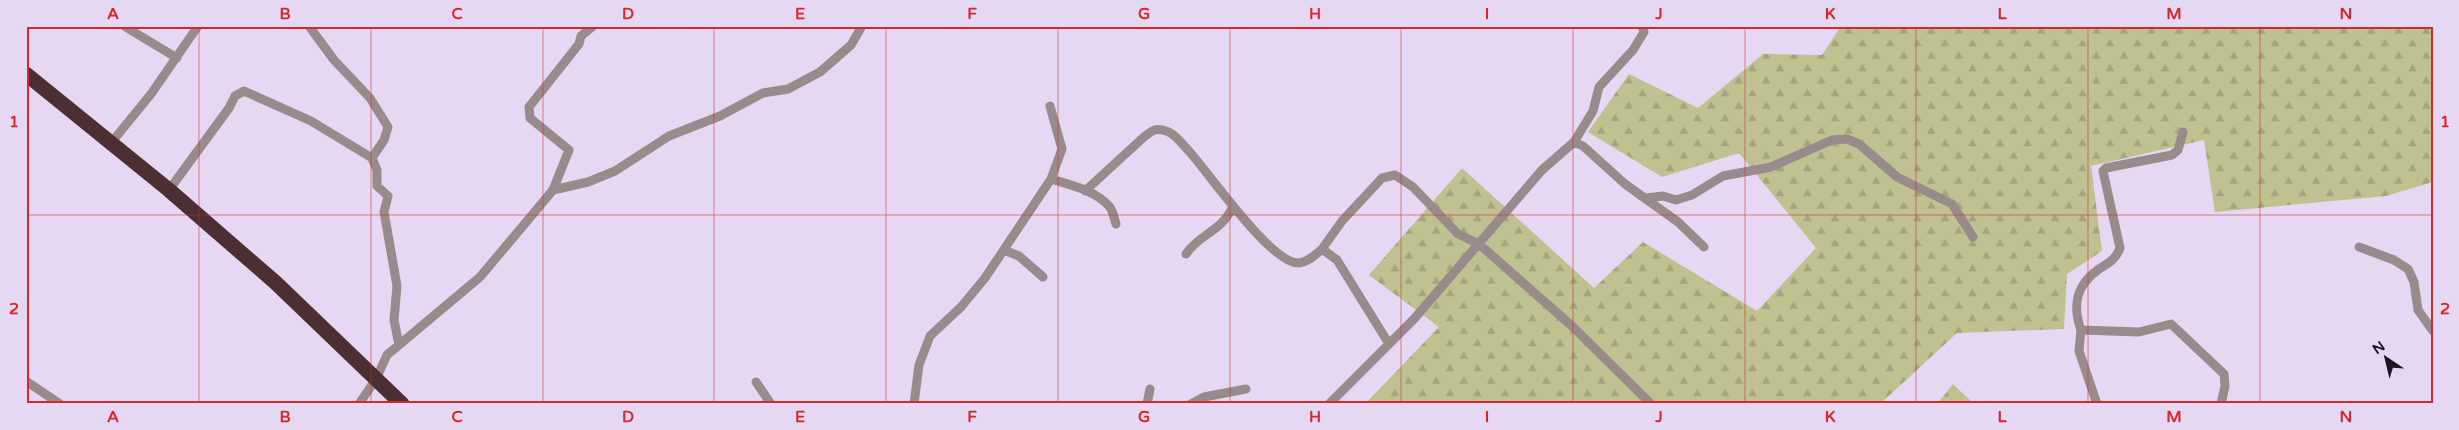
<svg xmlns="http://www.w3.org/2000/svg" width="2459" height="430" viewBox="0 0 2459 430" font-family="'Varela Round',sans-serif">
	<style>
		.forest { fill: url(#forest-firs) }
		.lines { fill: none; stroke-linecap: round; stroke-linejoin: round }
		.street { stroke: #998a8c; stroke-width: 9 }
		.highway { stroke: #4b2f32; stroke-width: 15 }
		.grid { fill: none; stroke: #d62828; stroke-width: 1; stroke-opacity: 0.55 }
		.neatline { fill: none; stroke: #d62828; stroke-width: 2 }
		.grid-label { font-size: 16px; text-anchor: middle; font-weight: bold; fill: #d62828 }
	</style>
	<defs>
		<pattern id="forest-firs" width="22" height="20" patternUnits="userSpaceOnUse" patternTransform="scale(1.25)"><rect width="22" height="20" fill="#bfc190"/><path d="M5 1l3.5 6h-7zM16 11l3.5 6h-7z" fill="#a4a57c"/></pattern>
	</defs>
	<rect width="100%" height="100%" fill="#e6d7f3"/>
	<!-- forest -->
	<path class="forest" d="M1841,26h592v156l-47,14 -171,16 -11,-72 -113,26 11,85 -35,23 -3,55 -107,4 -77,71h-515l74,-77 -70,-52 93,-107 132,120 49,-46 114,69 59,-63 -77,-95 -77,24 -74,-45 41,-58 69,34 65,-54 59,1z
		M1953,384l21,20h-37z"/>
	<g class="lines">
		<!-- street -->
		<path class="street" d="M124,26l53,32
			M309,26l25,34 36,38 18,29 -4,13 -12,18
			M1574,142l9,4 42,38 53,38 26,25
			M111,143l40,-49 47,-68
			M1051,179c19,6 44,11 58,27 4,4 5,12 7,18
			M169,190l60,-82 6,-12 9,-5 67,30 61,37 5,12v16l11,10 -4,16 13,74 -3,34 5,25
			M553,190l16,-40 -39,-32 -1,-11 50,-63 2,-8 12,-10
			M1085,191l60,-55c6,-4 9,-8 17,-6 11,1 19,13 26,20 21,23 83,114 111,113 9,-1 16,-8 23,-14l15,11 52,84
			M1646,198l17,-2 13,4 16,-5 31,-19 48,-9 61,-27 15,-1 12,5 38,33 55,27 21,33
			M2359,247l35,13 14,9 6,13 4,28 15,21
			M1322,249l20,-28 40,-43 13,-3 18,12 45,47 21,10 93,82 79,78
			M1004,250l15,6 24,21
			M1186,254c14,-21 36,-22 47,-48
			M2081,330c-9,-25 -5,-45 18,-61 10,-6 17,-10 21,-21l-17,-77 3,-3 66,-13 6,-5 5,-18
			M26,381l34,23
			M756,382l15,22
			M359,404l17,-25 11,-24 93,-78 73,-87 35,-8 27,-11 54,-35 51,-20 43,-23 25,-4 32,-17 31,-27 11,-19
			M914,404l5,-39 11,-29 31,-29 24,-29 66,-99 11,-30 -12,-43
			M1147,404l3,-15
			M1191,404l13,-7 42,-8
			M1329,404l85,-85 128,-149 32,-28 19,-31 6,-24 34,-37 11,-18 -2,-6
			M2097,404l-18,-53 2,-21 58,2 32,-8 53,50 1,12 -4,18"/>
		<!-- highway -->
		<path class="highway" d="M26,74l143,116 107,93 126,121"/>
	</g>
	<!-- grid -->
	<path class="grid" d="M199,26v378M371,26v378M543,26v378M714,26v378M886,26v378M1058,26v378M1230,26v378M1401,26v378M1573,26v378M1745,26v378M1916,26v378M2088,26v378M2260,26v378M26,215h2407"/>
	<!-- border -->
	<rect width="2459" height="430" fill="none" stroke="#e6d7f3" stroke-width="55"/>
	<!-- north arrow -->
	<g transform="translate(2386 358) rotate(325)" stroke="#e6d7f3" stroke-width="4" paint-order="stroke">
	<path d="M0-4L9 19L0 12L-9 19Z" fill="#1b161f"/>
	<text y="-8" font-size="14" font-weight="bold" text-anchor="middle" fill="#1b161f">N</text>
	</g>
	<rect x="28" y="28" width="2404" height="374" class="neatline"/>
	<g class="grid-label">
		<text x="113" y="19">A</text>
		<text x="285" y="19">B</text>
		<text x="457" y="19">C</text>
		<text x="628" y="19">D</text>
		<text x="800" y="19">E</text>
		<text x="972" y="19">F</text>
		<text x="1144" y="19">G</text>
		<text x="1315" y="19">H</text>
		<text x="1487" y="19">I</text>
		<text x="1659" y="19">J</text>
		<text x="1830" y="19">K</text>
		<text x="2002" y="19">L</text>
		<text x="2174" y="19">M</text>
		<text x="2346" y="19">N</text>
		<text x="14" y="127">1</text>
		<text x="2445" y="127">1</text>
		<text x="14" y="314">2</text>
		<text x="2445" y="314">2</text>
		<text x="113" y="422">A</text>
		<text x="285" y="422">B</text>
		<text x="457" y="422">C</text>
		<text x="628" y="422">D</text>
		<text x="800" y="422">E</text>
		<text x="972" y="422">F</text>
		<text x="1144" y="422">G</text>
		<text x="1315" y="422">H</text>
		<text x="1487" y="422">I</text>
		<text x="1659" y="422">J</text>
		<text x="1830" y="422">K</text>
		<text x="2002" y="422">L</text>
		<text x="2174" y="422">M</text>
		<text x="2346" y="422">N</text>
	</g>
</svg>
